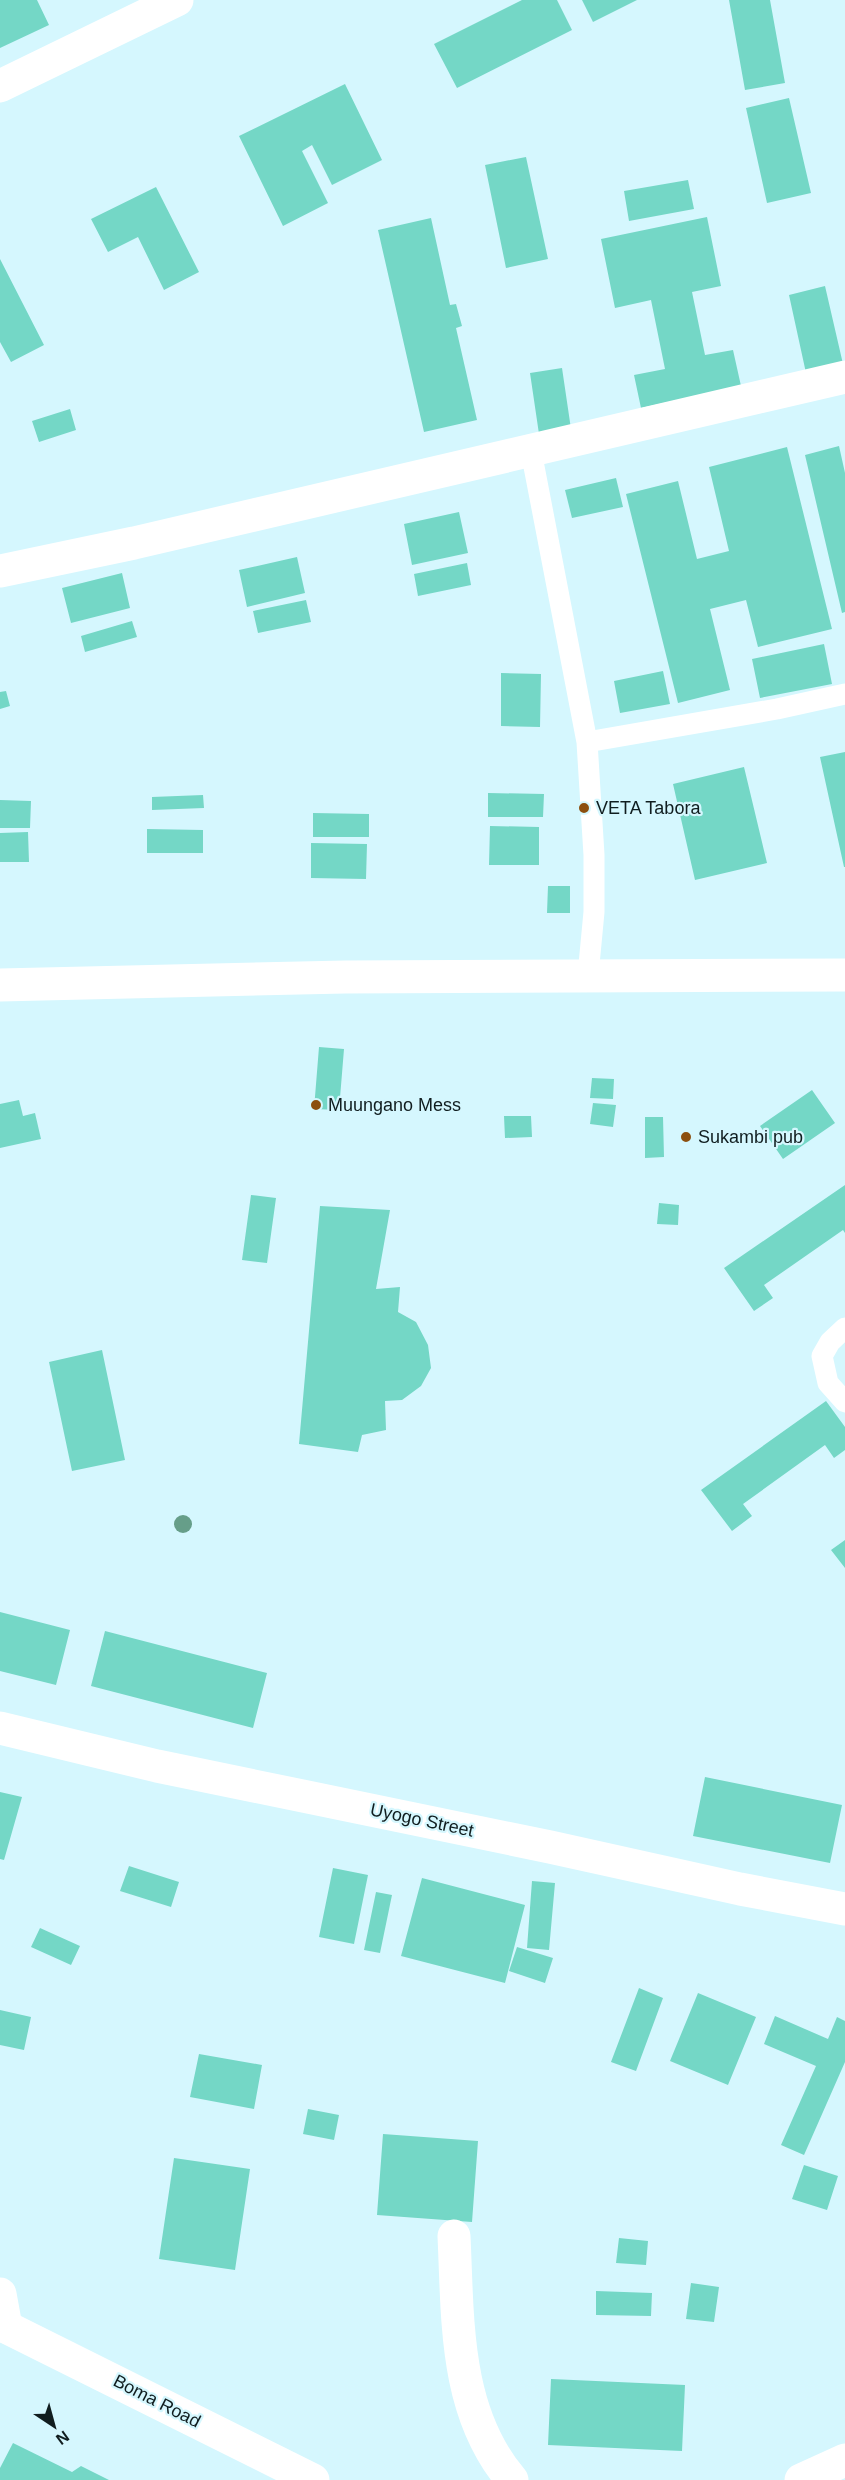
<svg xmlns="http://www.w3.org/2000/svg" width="845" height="2480" viewBox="0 0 845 2480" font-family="Helvetica,sans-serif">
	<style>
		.building { fill: #74d7c6 }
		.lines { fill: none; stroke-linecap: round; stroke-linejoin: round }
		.lane { stroke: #fff; stroke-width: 21 }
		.street { stroke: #fff; stroke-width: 33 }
		.secondary { stroke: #fff; stroke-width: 33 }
		.tree { fill: #669e89 }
		.poi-dot { fill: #8c4f0f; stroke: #d5f7fe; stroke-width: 2 }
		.labels { text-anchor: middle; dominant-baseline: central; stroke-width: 4.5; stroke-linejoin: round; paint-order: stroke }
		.poi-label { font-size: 18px; fill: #101d1f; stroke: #d5f7fe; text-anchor: start }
		.street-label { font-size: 18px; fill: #101d1f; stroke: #d5f7fe }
	</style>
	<rect width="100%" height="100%" fill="#d5f7fe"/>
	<!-- building -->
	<path class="building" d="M0,0h37l12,25 -49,23z
		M522,0h35l15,30 -115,58 -23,-44z
		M582,0h55l-44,22z
		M729,0h41l15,83 -40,7z
		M345,84l37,76 -50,25 -20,-40 -10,6 26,52 -45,23 -44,-90z
		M789,98l22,95 -44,10 -21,-95z
		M526,157l22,102 -42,9 -21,-103z
		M688,180l6,29 -65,12 -5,-30z
		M156,187l43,85 -35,18 -26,-53 -30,15 -17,-33z
		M707,217l14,69 -29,6 13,63 28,-5 8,36 -100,22 -7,-33 31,-6 -14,-69 -36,8 -14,-69z
		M431,218l19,87 6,-1 6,22 -6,2 21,92 -53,12 -46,-202z
		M0,259l44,86 -33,17 -11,-20z
		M825,286l18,78 -37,9 -17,-78z
		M562,368l9,61 -32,5 -9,-61z
		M70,409l6,21 -37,12 -7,-21z
		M839,446l6,27v139l-3,1 -37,-158z
		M787,447l45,182 -74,18 -12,-47 -36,9 20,81 -52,13 -52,-209 52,-13 19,78 32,-8 -20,-84z
		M616,478l7,29 -51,11 -7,-28z
		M459,512l9,41 -56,12 -8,-41z
		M297,557l8,36 -58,14 -8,-37z
		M467,563l4,22 -53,11 -4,-22z
		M122,573l8,35 -59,15 -9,-35z
		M306,600l5,22 -53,11 -5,-22z
		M132,621l5,16 -52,15 -4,-16z
		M824,644l8,40 -72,14 -8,-39z
		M663,671l7,33 -50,9 -6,-32z
		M501,673l40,1 -1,53 -39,-1z
		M6,691l4,15 -10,3v-17z
		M845,752v115h-1l-24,-110z
		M744,767l23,96 -72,17 -22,-96z
		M488,793l56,1 -1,23h-55z
		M203,795l1,13 -52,2v-13z
		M0,800l31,1 -1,27h-30z
		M313,813l56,1v23h-56z
		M490,826l49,1v38h-50z
		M147,829l56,1v23h-56z
		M28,832l1,30h-29v-29z
		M311,843l56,1 -1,35 -55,-1z
		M548,886h22v27h-23z
		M319,1047l25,2 -5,61 -25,-1z
		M592,1078l22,1 -1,20 -23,-1z
		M812,1090l23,33 -52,36 -23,-33z
		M19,1100l4,16 12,-3 6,26 -41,9v-44z
		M593,1103l23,2 -3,22 -23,-3z
		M504,1116h27l1,21 -27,1z
		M645,1117h18l1,40 -19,1z
		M845,1185v48l-2,-3 -79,55 9,13 -19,13 -30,-43z
		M251,1195l25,3 -9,65 -25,-3z
		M659,1203l20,2 -1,20 -21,-1z
		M320,1206l70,4 -14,79 24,-2 -2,25 18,10 12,23 3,23 -10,18 -19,14 -17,1 1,29 -24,5 -4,17 -59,-8z
		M102,1350l23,110 -53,11 -23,-109z
		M826,1401l19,26v23l-11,8 -9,-13 -82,59 9,12 -20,15 -31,-41z
		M845,1540v28l-14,-18z
		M0,1612l70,18 -14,55 -56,-14z
		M105,1631l162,42 -14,55 -162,-42z
		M705,1777l137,28 -12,58 -137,-27z
		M0,1792l22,5 -18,63 -4,-1z
		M129,1866l50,16 -8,25 -51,-16z
		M333,1868l35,7 -14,69 -35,-7z
		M422,1878l103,27 -20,78 -104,-27z
		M532,1881l23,2 -6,67 -22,-2z
		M376,1892l16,3 -12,58 -16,-3z
		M40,1928l40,18 -9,19 -40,-18z
		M517,1947l36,11 -8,25 -36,-12z
		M639,1988l24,10 -27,73 -25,-9z
		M698,1993l58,24 -28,68 -58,-24z
		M0,2010l31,7 -7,33 -24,-5z
		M775,2016l53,23 9,-22 8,4v41l-41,93 -23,-10 35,-79 -52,-22z
		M199,2054l63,11 -8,44 -64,-12z
		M308,2109l31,6 -5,25 -31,-6z
		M383,2134l95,7 -6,81 -95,-7z
		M174,2158l76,11 -15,101 -76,-11z
		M804,2165l34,11 -11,34 -35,-11z
		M619,2238l29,3 -2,24 -30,-2z
		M691,2283l28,4 -5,35 -28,-3z
		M596,2291l56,2 -1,23 -55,-1z
		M551,2379l134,6 -3,66 -134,-6z
		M13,2443l59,29 9,-6 28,14h-109v-12z"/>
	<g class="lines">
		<!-- lane -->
		<path class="lane" d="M531,451l56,291 7,113v57l-6,63
			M587,742l190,-33 68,-15
			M845,1328l-15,14 -8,14 6,27 17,19"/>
		<!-- street -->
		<path class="street" d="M0,571l134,-28 711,-166
			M0,1728l157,38 393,81 190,42 105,20
			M454,2236c4,84 0,176 58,244
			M0,2294l6,33
			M801,2480l44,-20"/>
		<!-- secondary -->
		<path class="secondary" d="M0,86l177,-86
			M0,985l345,-8 500,-2
			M0,2324l313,156"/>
	</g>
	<!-- trees -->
	<circle class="tree" cx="183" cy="1524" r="9"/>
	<!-- markers -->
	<g class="poi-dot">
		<circle cx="584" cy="808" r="6"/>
		<circle cx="316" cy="1105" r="6"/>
		<circle cx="686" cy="1137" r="6"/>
	</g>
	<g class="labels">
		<!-- poi labels -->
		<g class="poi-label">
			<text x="596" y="808">VETA Tabora</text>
			<text x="328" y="1105">Muungano Mess</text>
			<text x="698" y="1137">Sukambi pub</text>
		</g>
		<!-- street labels -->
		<g class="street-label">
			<text transform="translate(422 1820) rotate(12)">Uyogo Street</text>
			<text transform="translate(157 2401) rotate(27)">Boma Road</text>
		</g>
	</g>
	<!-- north arrow -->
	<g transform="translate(54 2426) rotate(144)" stroke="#d5f7fe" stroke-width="4.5" paint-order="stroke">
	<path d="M0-4.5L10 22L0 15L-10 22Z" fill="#101d1f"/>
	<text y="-9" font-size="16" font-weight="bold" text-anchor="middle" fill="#101d1f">N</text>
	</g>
</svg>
